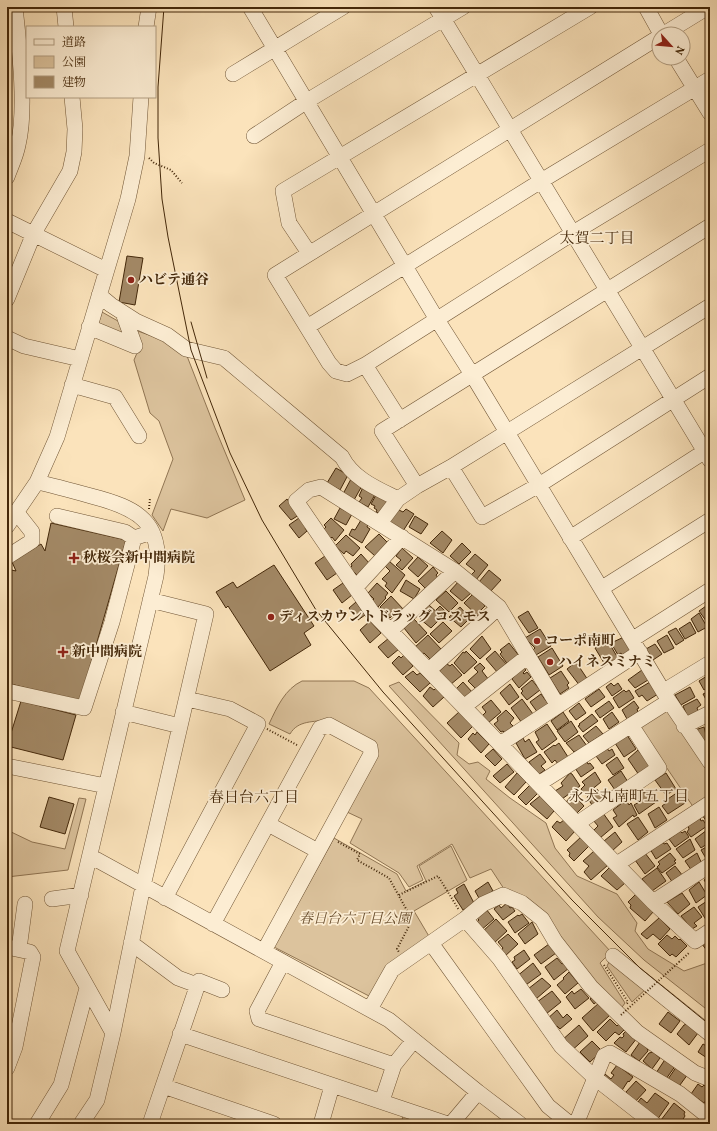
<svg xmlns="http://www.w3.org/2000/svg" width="717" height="1131" viewBox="0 0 717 1131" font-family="Vollkorn,'Noto Serif JP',serif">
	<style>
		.green { fill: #dcc39d; stroke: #907553 }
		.building { fill: #a38966; stroke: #432709 }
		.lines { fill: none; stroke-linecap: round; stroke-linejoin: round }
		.minor-casing { stroke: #715636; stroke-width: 16 }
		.path { stroke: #432709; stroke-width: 2; stroke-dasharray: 1 2; stroke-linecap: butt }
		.minor { stroke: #fcedd3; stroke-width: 15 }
		.tram { stroke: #432709; stroke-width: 1 }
		.path-bridge { stroke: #432709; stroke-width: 2; stroke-dasharray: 1 2; stroke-linecap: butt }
		.poi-dot { fill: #8f2418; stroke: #fcedd3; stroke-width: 1.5 }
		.labels { text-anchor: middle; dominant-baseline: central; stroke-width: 3.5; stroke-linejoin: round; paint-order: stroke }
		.poi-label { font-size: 14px; font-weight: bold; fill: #432709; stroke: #fcedd3; text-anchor: start }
		.park-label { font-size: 14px; font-style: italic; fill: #694e2e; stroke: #fcedd3 }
		.neighbourhood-label { font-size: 15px; fill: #432709; stroke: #fcedd3 }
	</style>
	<rect width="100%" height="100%" fill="#fbe3bb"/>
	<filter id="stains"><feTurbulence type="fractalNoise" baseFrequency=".005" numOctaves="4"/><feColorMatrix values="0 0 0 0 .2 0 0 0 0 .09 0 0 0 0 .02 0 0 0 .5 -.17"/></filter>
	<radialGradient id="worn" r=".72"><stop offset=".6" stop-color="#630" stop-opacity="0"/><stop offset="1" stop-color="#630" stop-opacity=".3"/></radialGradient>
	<!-- green -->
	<path class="green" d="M102,312l30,17 34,12 21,15 28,72 30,72 -38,18 -36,-9 -8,22 -11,-16 21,-56 -14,-38 -9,-8 -16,-53 6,-14 -42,-21z
		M302,681h52l15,7 242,264 -11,11 25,40 -5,7 -60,-68 -52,-47 -17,-26 -21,9 -18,-34 -35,22 6,14 -14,7 -10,-14 -49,-30 12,-24 -15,-7 28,-56 -47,-36c-14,2 -30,0 -38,14l-21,-10c8,-17 16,-35 33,-43z
		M399,682l60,61 -2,12 12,9 9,-2 12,9 -4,8 24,19 36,25 9,25 22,28 40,18 20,29 -2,8 13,18 36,22 26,-9v50l-66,-52 -46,-43 -209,-231z
		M668,710l42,61v26l-16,11 -55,-81z
		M79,798l7,1 -18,71 -61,7v-47l25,12 33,7z
		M334,838l63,36 9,17 20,-10 -7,-15 32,-20 16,34 -53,31 16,27 -61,58 -95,-49z
		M609,962l38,26 -15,14 -25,-36z
		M403,1113l30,11h-28l-3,-3z"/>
	<!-- building -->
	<path class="building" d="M127,256l16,2 -8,47 -16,-3z
		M336,468l12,7 -8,15 -13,-7z
		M351,479l12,5 -9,16 -11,-6z
		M363,487l14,4 -9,16 -9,-5 3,-4 -3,-2z
		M376,495l12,5 -7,14 -5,-2 1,-2 -3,-2 1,-2 -4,-2z
		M287,499l12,16 -8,5 -12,-14z
		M340,508l12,6 -6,11 -12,-6z
		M397,509l6,3 3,-3 8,5 -11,17 -13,-9z
		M415,516l13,8 -7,10 -12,-7z
		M299,518l7,9 -1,1 2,3 -8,7 -10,-13z
		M331,518l13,12 -9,11 -3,-4 -2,2 -8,-8 4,-4 -2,-2z
		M361,520l7,4 -1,3 3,2 -8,14 -13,-8 3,-6 3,1z
		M51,523l75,17 -46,162 -73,-19v-114l9,2 -4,-9 29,-18 4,7z
		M442,531l10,9 -9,13 -13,-10z
		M379,534l9,9 -13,13 -10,-9z
		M346,535l14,13 -7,8 -7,-5 -2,3 -9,-8z
		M462,543l9,9 -12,12 -9,-8z
		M402,548l11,10 -11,12 -6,-5 5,-5 -5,-4z
		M361,554l9,10 -12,12 -8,-8 2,-2 -1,-2z
		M475,554l13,11 -12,15 -5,-5 4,-4 -9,-7z
		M325,556l12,17 -10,7 -12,-17z
		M418,557l10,9 -10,11 -10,-9z
		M389,561l16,14 -13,18 -7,-7 2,-3 -5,-4 8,-8 -5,-5z
		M274,565l40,61 -10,7 7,12 -41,26 -42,-65 -2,2 -10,-16 17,-10 4,6z
		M433,567l5,6 -2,2 2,3 -11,10h-2l-7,-7z
		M489,570l12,10 -11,12 -11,-10z
		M406,580l14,9 -6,10 -14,-8z
		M459,581l12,12 -9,8 -12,-10z
		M343,583l9,12 -10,8 -9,-13z
		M377,583l11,10 -3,4 1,1 -8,9 -6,-6 2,-2 -6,-6z
		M446,591l12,12 -9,9 -13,-12z
		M473,594l12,12 -6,6 2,1 -3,3 -14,-13z
		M391,596l13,14 -9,9 -3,-3 -2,2 -10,-11z
		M356,602l9,13 -7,5 -9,-12z
		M429,605l13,12 -11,11 -11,-9 2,-2 -3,-2z
		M710,605v20h-1l-10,-14 7,-5 2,1z
		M440,606l8,8 -4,4 -8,-8z
		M460,607l10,11 -9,9 -12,-10z
		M528,611l10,17 -9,5 -11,-16z
		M699,613l8,14 -9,5 -7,-13z
		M414,619l13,14 -11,10 -12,-15z
		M370,621l11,12 -11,10 -10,-13z
		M443,622l9,9 -13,12 -9,-9z
		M690,622l6,11 -11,6 -6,-10z
		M676,628l8,12 -8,5 -8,-13z
		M540,629l11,17 -15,9 -3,-5 2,-2 -10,-10z
		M428,635l13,14 -11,10 -6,-6 -3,2 -7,-7z
		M667,635l7,13 -10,5 -7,-12z
		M482,636l9,13 -11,10 -10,-10z
		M624,637l8,14 -9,6 -2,-4 -3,2 -7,-12z
		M389,638l10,11 -11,9 -10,-11z
		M608,641l11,19 -12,8 -12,-20z
		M509,643l11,14 -11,9 -9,-12 2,-2 -2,-2z
		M655,644l7,10 -9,6 -7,-11z
		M552,648l11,18 -14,9 -11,-18z
		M466,651l11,11 -13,12 -10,-11 9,-11 2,1z
		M495,651l12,14 -9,8 -12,-14z
		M404,655l9,11 -10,9 -11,-12 7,-7 2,2z
		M576,662l12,18 -8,6 -13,-17z
		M480,663l5,5 -3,3 7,9 -11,11 -10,-10 10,-9 -4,-4z
		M447,664l3,2 2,-2 10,11 -12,10 -11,-14z
		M523,666l3,4 -3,3 1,1 3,-2 4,5 -12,11 -7,-9 3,-3 -1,-2z
		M642,670l6,10 -13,8 -7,-8z
		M413,671l4,4 3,-2 10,10 -10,9 -15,-15z
		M561,671l8,12 -2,2 2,3 -9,6 -10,-16z
		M710,674v12l-6,4 -5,-9z
		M532,680l8,10 -13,10 -6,-7 2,-2 -2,-2z
		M463,682l10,11 -8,8 -10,-11z
		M650,682l8,12 -11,7 -5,-6 -3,2 -4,-6z
		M611,683l3,3 4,-3 4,6 -10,7 -6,-9z
		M510,684l9,13 -10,8 -9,-12z
		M430,687l4,3 2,-2 8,9 -11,10 -10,-11z
		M690,687l5,10 -14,8 -6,-10z
		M599,689l6,8 -14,10 -6,-8z
		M624,690l2,2 3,-2 5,8 -15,10 -6,-10z
		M710,691v14h-1l-6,-11z
		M541,694l8,11 -11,8 -8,-11z
		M522,699l11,15 -11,9 -11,-15z
		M697,699l4,6 -4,3 2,5 -11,5 -5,-12z
		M491,700l10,12 -13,11 -6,-7 4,-4 -4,-5z
		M21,701l55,14 -13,45 -56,-14z
		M609,701l5,7 -14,10 -5,-7z
		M634,701l5,7 -2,1 1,3 -11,7 -5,-9z
		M579,703l7,10 -10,7 -7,-9z
		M506,710l8,8 -4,5 3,3 -8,7 -2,-2 -2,1 -7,-8 4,-3 -1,-3z
		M460,711l13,15 -12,12 -14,-15z
		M563,712l6,9 -12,9 -6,-9z
		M612,712l7,10 -10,7 -6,-10z
		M592,714l6,7 -15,11 -5,-6 2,-1 -1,-1z
		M571,721l7,11 -13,10 -8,-11z
		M547,724l10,15 -15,11 -6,-8 3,-2 -4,-8z
		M596,726l7,8 -14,9 -6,-7z
		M704,727l3,12 -8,3 -4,-12z
		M477,732l12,12 -8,9 -13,-14 5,-6 2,2z
		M579,735l8,11 -13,6 -8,-9z
		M627,735l9,14 -12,8 -9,-14z
		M523,738l2,4 4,-3 8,13 -12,7 -9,-16z
		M559,743l9,14 -10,7 -3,-4 -3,3 -8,-11 10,-7 1,1z
		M607,748l2,3 3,-2 3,6 -13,9 -6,-8z
		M493,749l9,10 -7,7 -10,-10z
		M638,750l12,15 -11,10 -11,-16z
		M540,754l6,8 -5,4 4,4 -7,5 -9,-13z
		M617,757l7,11 -11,7 -7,-10z
		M586,760l2,4 2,-1 4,5 -13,9 -6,-9z
		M507,764l7,8 -14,11 -7,-7z
		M621,771l7,11 -13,8 -7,-10z
		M595,772l6,10 -16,13 -4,-6 4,-4 -3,-3z
		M517,773l9,9 -12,13 -9,-8z
		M570,773l2,1 8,12 -18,13 -7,-8 8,-5 -2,-3z
		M666,773l10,16 -10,6 -11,-15z
		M530,785l8,8 -12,12 -8,-8z
		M597,789l6,9 -11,7 -5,-8z
		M641,789l3,4 5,-4 7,13 -17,12 -5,-9 5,-3 -5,-8z
		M678,792l7,11 -17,11 -6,-8 4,-3 -1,-2z
		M573,794l11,12 -7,7 -11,-11z
		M540,796l14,15 -7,8 -17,-15z
		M49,797l25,7 -9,30 -25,-7z
		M626,800l3,5 2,-2 6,12 -3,2 -1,-2 -14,12 -6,-9 4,-2 -4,-6z
		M659,807l8,13 -12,8 -7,-14z
		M710,811v15l-8,-11z
		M603,813l10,14 -13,11 -6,-8 4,-4 -5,-6z
		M638,817l10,15 -10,8 -11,-16z
		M700,818l1,3 2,-1 4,6 -16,11 -4,-5 2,-3 -1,-3z
		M564,820l11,11 -9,10 -14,-14 5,-6 3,2z
		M707,830l3,3v9l-9,6 -6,-9z
		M680,831l2,2 3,-2 4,6 -14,10 -6,-8z
		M615,832l7,10 -10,9 -8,-10z
		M582,836l8,9 -16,16 -5,-5 1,-3 -3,-3z
		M690,839l5,11 -12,8 -7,-9z
		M662,841l2,3 3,-1 4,6 -15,10 -6,-10z
		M710,845v13l-3,2 -6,-10z
		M594,851l14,14 -17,15 -7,-8 5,-6 -6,-5z
		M645,853l10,13 -10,8 -10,-14z
		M670,853l6,7 -2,1 2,2 -14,10 -5,-6 3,-3 -2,-2z
		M697,853l5,11 -10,7 -7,-10z
		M675,866l8,10 -10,7 -7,-10z
		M610,867l15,16 -8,7 -16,-14z
		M657,868l9,13 -14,10 -10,-12z
		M710,876v13l-6,-9z
		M488,882l5,9 -13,9 -5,-9z
		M699,882l8,13 -11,8 -7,-13z
		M464,884l10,19 -8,8 -1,-2 -2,1 -9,-14 4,-3 -2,-4z
		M682,893l8,11 -12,10 -11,-12z
		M636,894l18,17 -9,10 -15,-13 1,-3 -3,-3z
		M710,899v23l-2,1 -10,-16z
		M507,903l3,5 2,-1 3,4 -12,9 -9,-11 5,-4 2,3z
		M694,907l8,10 -8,6 3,3 -5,3 -11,-13z
		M486,909l8,10 -14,12 -7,-6 6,-5 -3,-3z
		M522,914l7,9 -14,10 -7,-11 10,-7 1,1z
		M659,918l11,11 -10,11 -7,-6 -6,5 -6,-5z
		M496,919l11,12 -14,13 -11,-12z
		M532,922l6,12 -13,10 -7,-10z
		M508,934l10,10 -15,14 -4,-5 4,-5 -5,-6z
		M667,935l5,4 3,-3 4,4 1,-1 7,7 -11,11 -4,-3 -2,2 -12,-12z
		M710,938v17l-8,-11z
		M549,944l7,9 -15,11 -7,-9z
		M524,950l6,9 -13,10 -5,-7 3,-2 -1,-3z
		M557,958l5,6 3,-2 4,6 -15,12 -9,-13z
		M533,963l8,11 -18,13 -7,-10z
		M569,972l9,11 -13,11 -8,-9 7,-6 -1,-1z
		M542,978l9,8 -15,13 -8,-10z
		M581,989l8,9 -14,11 -9,-12 6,-6 2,3z
		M552,991l9,11 -15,12 -9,-12z
		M595,995l4,5 -5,4 -4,-5z
		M599,1003l11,12 -17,16 -11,-13z
		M557,1010l6,8 4,-4 5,5 -12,10 -3,-3 -5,3 -6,-9z
		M668,1012l12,9 -9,12 -12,-9z
		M610,1019l7,7 3,-3 5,6 -6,6 -4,-3 -9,9 -9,-9z
		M687,1024l11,9 -9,12 -12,-11 7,-9z
		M579,1025l9,11 -18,16 -9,-11z
		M627,1030l10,8 -11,14 -12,-9 6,-6 2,1 2,-2 -1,-2z
		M592,1041l10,10 -12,11 -10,-10z
		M640,1042l7,6 1,3 -9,10 -8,-6z
		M703,1044l7,4v12l-12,-8z
		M653,1052l7,6 -8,11 -9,-8 6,-8z
		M666,1058l10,7 -10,14 -10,-6z
		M617,1065l16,12 -4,5 -1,-1 -9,14 -19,-15 5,-6 6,5 3,-4 -3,-2z
		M677,1066l11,8 -11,15 -9,-10z
		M636,1081l10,9 -11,12 -9,-10z
		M698,1084l4,3 2,-2 4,3 2,-2v8l-6,9 -13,-9z
		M655,1093l14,10 -12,17 -22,-14 6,-8 6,5z
		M674,1103l11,9 -1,2 1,2 -5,8h-13l-6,-4z
		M696,1119l5,5h-17l4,-4 4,4z"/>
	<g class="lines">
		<defs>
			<path id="minor" d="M64,7l2,20
				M250,7l186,311 37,58 196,325 41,61
				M436,7l274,453
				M646,7l15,27
				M146,27l3,-20
				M664,34l44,-27
				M659,37l-384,238 54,88 7,8 11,3 18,-9 208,-132 137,-83
				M676,58l34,55
				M233,74l110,-67
				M254,136l53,-35 156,-94
				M7,177c4,-11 9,-21 11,-32 9,-37 1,-100 -3,-138
				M7,221l99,49
				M309,253l-20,-30 -6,-32 307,-184
				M99,295l12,10 25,16 31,14 19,14 38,9 118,99c11,22 36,32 56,42
				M7,299l27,-66 36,-62 4,-19 1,-23 -3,-32
				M89,327l46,19 -12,-33
				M307,327l234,-146 169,-102
				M7,338l17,8 56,13
				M365,365l35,55
				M72,385l43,12 24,39
				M451,467l31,50 57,-32 171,-109
				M37,482c18,4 36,9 54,14 47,12 73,26 65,80l-89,375 46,82
				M417,486l-35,-55 328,-205
				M57,516l68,16 9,6
				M380,523l18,-24 19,-13 34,-19 259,-161
				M7,526l30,-44 20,-45 71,-238 9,-43 4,-59
				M570,538l140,-90
				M7,557l25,-16v-9l-15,-19
				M356,587l46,-50
				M602,588l108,-68
				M391,630l64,-59
				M633,639l77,-49
				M429,670l70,-63
				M7,691l77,17 28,-86 22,-84 18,-6
				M664,691l46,-28
				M465,706l63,-50
				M558,706l-59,-99 -44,-36 -134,-84 -12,3 -13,11 76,111 281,290 42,39 15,-10
				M123,712l57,14
				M684,726l26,-13
				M500,744l140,-92
				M7,766l99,20
				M540,783l129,-82
				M578,823l81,-55 -28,-43
				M268,824l50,27
				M90,856l299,164 89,72 42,32
				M617,864l93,-61
				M165,898l93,-174 -28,-15 -43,-10
				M52,899l29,-4
				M653,902l57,-37
				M465,919l34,39 62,88 34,32 59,46
				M213,924l107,-196 9,-3 41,22 1,7 -107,197
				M131,943l47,35 19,7
				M431,943l117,163 22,18
				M7,947l23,5 3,5 -18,90 -8,21
				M19,949l6,-45
				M613,956l97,78
				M283,962l-26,49 2,8 135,46
				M370,1009l22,-39 73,-51 18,-15 20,-9 19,8 20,16 13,22 36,46 46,45 58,41 15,6
				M180,1034l268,90
				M163,1086l111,38
				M382,1101l12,-36 20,-25
				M37,1124l24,-39 26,-97
				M81,1124l16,-24 16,-67 30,-147 63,-272 -56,-14
				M150,1124l49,-143 23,9
				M321,1124l11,-38
				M451,1124l27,-32
				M576,1124l28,-68 6,-3 70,41 30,24"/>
		</defs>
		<!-- minor casing -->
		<use href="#minor" class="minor-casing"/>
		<!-- path -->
		<path class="path" d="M149,158l5,5 17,7 11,13
			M149,509l1,-11
			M267,729l30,16
			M338,842l22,12 -3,6 32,18 21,38 -1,10 -12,23 2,3
			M399,895l39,-19 21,34
			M679,962l11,-10
			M604,965l24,37 -2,3"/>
		<!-- minor -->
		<use href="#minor" class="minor"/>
		<!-- tram -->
		<path class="tram" d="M164,7l-6,80v51l4,61 6,38 23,113 39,103 32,67 54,90 67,82 189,208 68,68 70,57
			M191,322l16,56"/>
		<!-- path-bridge -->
		<path class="path-bridge" d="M621,1015l58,-53"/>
	</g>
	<!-- markers -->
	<g class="poi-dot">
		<circle cx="131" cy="280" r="4"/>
		<path d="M72 552h4v4h4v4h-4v4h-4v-4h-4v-4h4z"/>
		<circle cx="271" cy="617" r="4"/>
		<circle cx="537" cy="641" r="4"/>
		<path d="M61 646h4v4h4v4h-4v4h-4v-4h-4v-4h4z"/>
		<circle cx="550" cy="662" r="4"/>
	</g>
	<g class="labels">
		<!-- poi labels -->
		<g class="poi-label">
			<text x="139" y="280">ハビテ通谷</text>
			<text x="83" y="558">秋桜会新中間病院</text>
			<text x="279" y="617">ディスカウントドラッグ コスモス</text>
			<text x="545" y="641">コーポ南町</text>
			<text x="72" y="652">新中間病院</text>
			<text x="558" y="662">ハイネスミナミ</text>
		</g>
		<!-- park labels -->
		<g class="park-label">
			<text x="355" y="919">春日台六丁目公園</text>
		</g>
		<!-- neighbourhood labels -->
		<g class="neighbourhood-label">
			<text x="597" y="239">太賀二丁目</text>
			<text x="629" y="797">永犬丸南町五丁目</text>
			<text x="254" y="798">春日台六丁目</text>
		</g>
	</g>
	<!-- margin -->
	<rect width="717" height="1131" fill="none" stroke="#fbe3bb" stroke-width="24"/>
	<rect x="8" y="8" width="701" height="1115" fill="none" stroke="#432709" stroke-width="2"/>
	<rect x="12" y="12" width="693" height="1107" fill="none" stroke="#432709"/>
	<!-- legend -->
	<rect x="26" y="26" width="130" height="72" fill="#fcedd3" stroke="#b29e82"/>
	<rect x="34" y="39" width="20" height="6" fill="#fcedd3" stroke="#b29e82"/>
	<text x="62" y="46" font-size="12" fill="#432709">道路</text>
	<rect x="34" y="56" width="20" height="12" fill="#dcc39d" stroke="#b29e82"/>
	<text x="62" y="66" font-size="12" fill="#432709">公園</text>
	<rect x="34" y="76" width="20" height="12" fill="#a38966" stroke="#b29e82"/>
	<text x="62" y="86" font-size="12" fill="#432709">建物</text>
	<!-- north arrow -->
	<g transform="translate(671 46) rotate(117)"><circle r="19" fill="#fcedd3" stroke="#b29e82"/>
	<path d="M0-3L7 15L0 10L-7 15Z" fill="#8f2418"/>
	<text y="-6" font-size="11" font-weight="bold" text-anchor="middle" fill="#432709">N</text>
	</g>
	<rect width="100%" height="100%" filter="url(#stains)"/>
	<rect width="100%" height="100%" fill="url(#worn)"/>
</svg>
